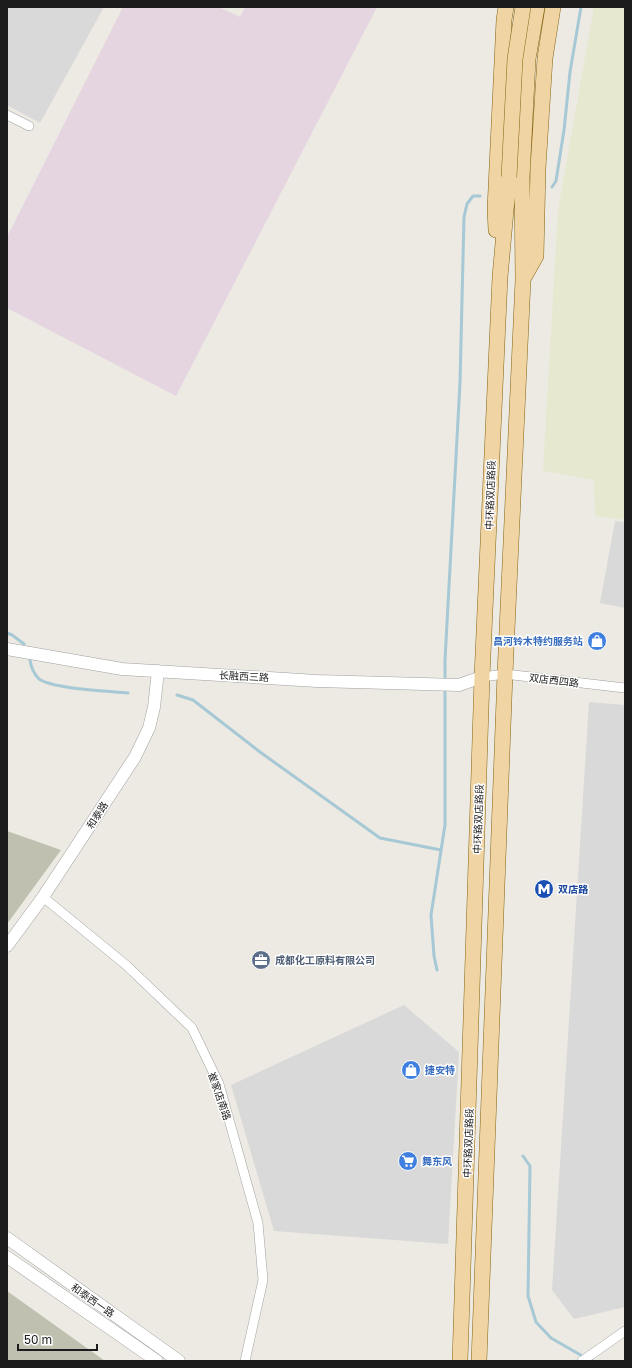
<svg xmlns="http://www.w3.org/2000/svg" width="632" height="1368" viewBox="0 0 632 1368" font-family="'Golos Text','Noto Sans SC',sans-serif">
	<style>
		.residential { fill: #dad9d9 }
		.industrial { fill: #e5d5e1 }
		.construction { fill: #bfc0af }
		.farmland { fill: #e6e9d0 }
		.lines { fill: none; stroke-linecap: round; stroke-linejoin: round }
		.stream { stroke: #a7c8d5; stroke-width: 3 }
		.minor-casing { stroke: #a0a0a0; stroke-width: 10 }
		.tertiary-casing { stroke: #a0a0a0; stroke-width: 13 }
		.primary-casing { stroke: #846410; stroke-width: 16 }
		.minor { stroke: #fff; stroke-width: 9 }
		.tertiary { stroke: #fff; stroke-width: 12 }
		.primary { stroke: #f1d4a3; stroke-width: 15 }
		.primary-bridge-casing { stroke: #846410; stroke-width: 16; stroke-linecap: butt }
		.primary-bridge { stroke: #f1d4a3; stroke-width: 15 }
		.labels { text-anchor: middle; dominant-baseline: central; stroke-width: 3; stroke-linejoin: round; paint-order: stroke }
		.street-label { font-size: 10px; fill: #1c1c1c; stroke: #fff }
		.shop-label { font-size: 10px; font-weight: bold; fill: #366cbe; stroke: #fff; text-anchor: start }
		.transit-label { font-size: 10px; font-weight: bold; fill: #164399; stroke: #fff; text-anchor: start }
		.service-label { font-size: 10px; font-weight: bold; fill: #4e5e75; stroke: #fff; text-anchor: start }
	</style>
	<rect width="100%" height="100%" fill="#eceae3"/>
	<!-- residential -->
	<path class="residential" d="M7,7h97l-64,116 -33,-18z
		M615,521l10,1v86l-25,-5z
		M589,702l36,3v602l-51,12 -22,-29z
		M404,1005l55,47 -11,192 -174,-13 -43,-146z"/>
	<!-- industrial -->
	<path class="industrial" d="M123,7h96l21,10 5,-10h132l-201,389 -169,-88v-71z"/>
	<!-- construction -->
	<path class="construction" d="M7,831l54,19 -54,74z
		M7,1291l98,70h-98z"/>
	<!-- farmland -->
	<path class="farmland" d="M594,7h31v513l-30,-4 -1,-36 -51,-9 15,-261z"/>
	<g class="lines">
		<!-- stream -->
		<path class="stream" d="M552,187l4,-6 8,-51 6,-58 11,-65
			M7,633l5,2 12,9
			M30,660c1,7 4,14 9,19 14,10 70,12 89,14
			M445,682v-22l15,-277 4,-166 3,-13 6,-8h7
			M177,695l16,5 67,52 120,86 61,12
			M437,970l-3,-14 -3,-41 14,-90v-137
			M523,1156l7,10 -2,130 8,26 15,16 33,19 9,4"/>
		<defs>
			<path id="minor" d="M7,115l22,11
				M482,677l23,-3 120,14
				M43,897l83,68 66,63 27,56 39,139 5,57 -18,81
				M582,1361l43,-30"/>
			<path id="tertiary" d="M7,649l115,20 195,12 142,4 23,-8
				M7,946l36,-49 92,-140 14,-29 5,-21 4,-36
				M7,1238l172,123
				M7,1257l150,104"/>
			<path id="primary" d="M496,230l-1,-21 9,-189 2,-13
				M523,279l13,-23 2,-88 7,-110 8,-51
				M460,1361l22,-684 18,-400 9,-100
				M479,1361l26,-687 18,-394 -1,-103 6,-118 9,-52"/>
		</defs>
		<!-- minor casing -->
		<use href="#minor" class="minor-casing"/>
		<!-- tertiary casing -->
		<use href="#tertiary" class="tertiary-casing"/>
		<!-- primary casing -->
		<use href="#primary" class="primary-casing"/>
		<!-- minor -->
		<use href="#minor" class="minor"/>
		<!-- tertiary -->
		<use href="#tertiary" class="tertiary"/>
		<!-- primary -->
		<use href="#primary" class="primary"/>
		<defs>
			<path id="primary-bridge" d="M509,177l6,-118 8,-52"/>
		</defs>
		<!-- primary-bridge casing -->
		<use href="#primary-bridge" class="primary-bridge-casing"/>
		<!-- primary-bridge -->
		<use href="#primary-bridge" class="primary-bridge"/>
	</g>
	<!-- icons -->
	<defs>
		<symbol id="shop-disc" viewBox="-11 -11 22 22"><circle r="9.5" fill="#3f7fe0" stroke="#fff"/><path d="M-5-2.5h2.3a2.7 3.5 0 0 1 5.4 0H5L5.5 6h-11ZM-1.5-2.5h3a1.5 2.3 0 0 0-3 0Z" fill="#fff"/></symbol>
		<symbol id="metro-disc" viewBox="-11 -11 22 22"><circle r="9.5" fill="#1a4fb4" stroke="#fff"/><path d="M-5.5 5V-5H-3L0 0L3-5H5.5V5H3V-.5L0 4L-3-.5V5Z" fill="#fff"/></symbol>
		<symbol id="office-disc" viewBox="-11 -11 22 22"><circle r="9.5" fill="#5c6f8a" stroke="#fff"/><path d="M-6-3h4V-5.5h4V-3h4V5H-6ZM-1-4.5V-3h2v-1.5ZM-6 0V1H6V0Z" fill="#fff"/></symbol>
		<symbol id="supermarket-disc" viewBox="-11 -11 22 22"><circle r="9.5" fill="#3f7fe0" stroke="#fff"/><path d="M-6-5.5h2.5l.6 2H6L4.5 2H-2.5L-4.4-4H-6ZM-1.5 3.2a1.3 1.3 0 1 0 .1 0ZM3 3.2a1.3 1.3 0 1 0 .1 0Z" fill="#fff"/></symbol>
	</defs>
	<g fill-rule="evenodd">
		<use href="#shop-disc" x="586" y="630" width="22" height="22"/>
		<use href="#metro-disc" x="533" y="878" width="22" height="22"/>
		<use href="#office-disc" x="250" y="949" width="22" height="22"/>
		<use href="#shop-disc" x="400" y="1059" width="22" height="22"/>
		<use href="#supermarket-disc" x="397" y="1150" width="22" height="22"/>
	</g>
	<g class="labels">
		<!-- street labels -->
		<g class="street-label">
			<text transform="translate(490 495) rotate(-88)">中环路双店路段</text>
			<text transform="translate(244 676) rotate(3)">长融西三路</text>
			<text transform="translate(554 680) rotate(7)">双店西四路</text>
			<text transform="translate(97 815) rotate(-57)">和泰路</text>
			<text transform="translate(478 819) rotate(-88)">中环路双店路段</text>
			<text transform="translate(220 1096) rotate(71)">崔家店南路</text>
			<text transform="translate(468 1143) rotate(-88)">中环路双店路段</text>
			<text transform="translate(93 1300) rotate(35)">和泰西一路</text>
		</g>
		<!-- shop labels -->
		<g class="shop-label">
			<text x="583" y="641" text-anchor="end">昌河铃木特约服务站</text>
			<text x="425" y="1070">捷安特</text>
			<text x="422" y="1161">舞东风</text>
		</g>
		<!-- transit labels -->
		<g class="transit-label">
			<text x="558" y="889">双店路</text>
		</g>
		<!-- service labels -->
		<g class="service-label">
			<text x="275" y="960">成都化工原料有限公司</text>
		</g>
	</g>
	<!-- border -->
	<rect width="632" height="1368" fill="none" stroke="#1c1c1c" stroke-width="16"/>
	<!-- scale -->
	<path d="M18 1344v6h79v-6" fill="none" stroke="#1c1c1c" stroke-width="2"/>
	<text x="24" y="1344" font-size="12" fill="#1c1c1c" stroke="#ffffff" stroke-width="3" paint-order="stroke">50 m</text>
</svg>
